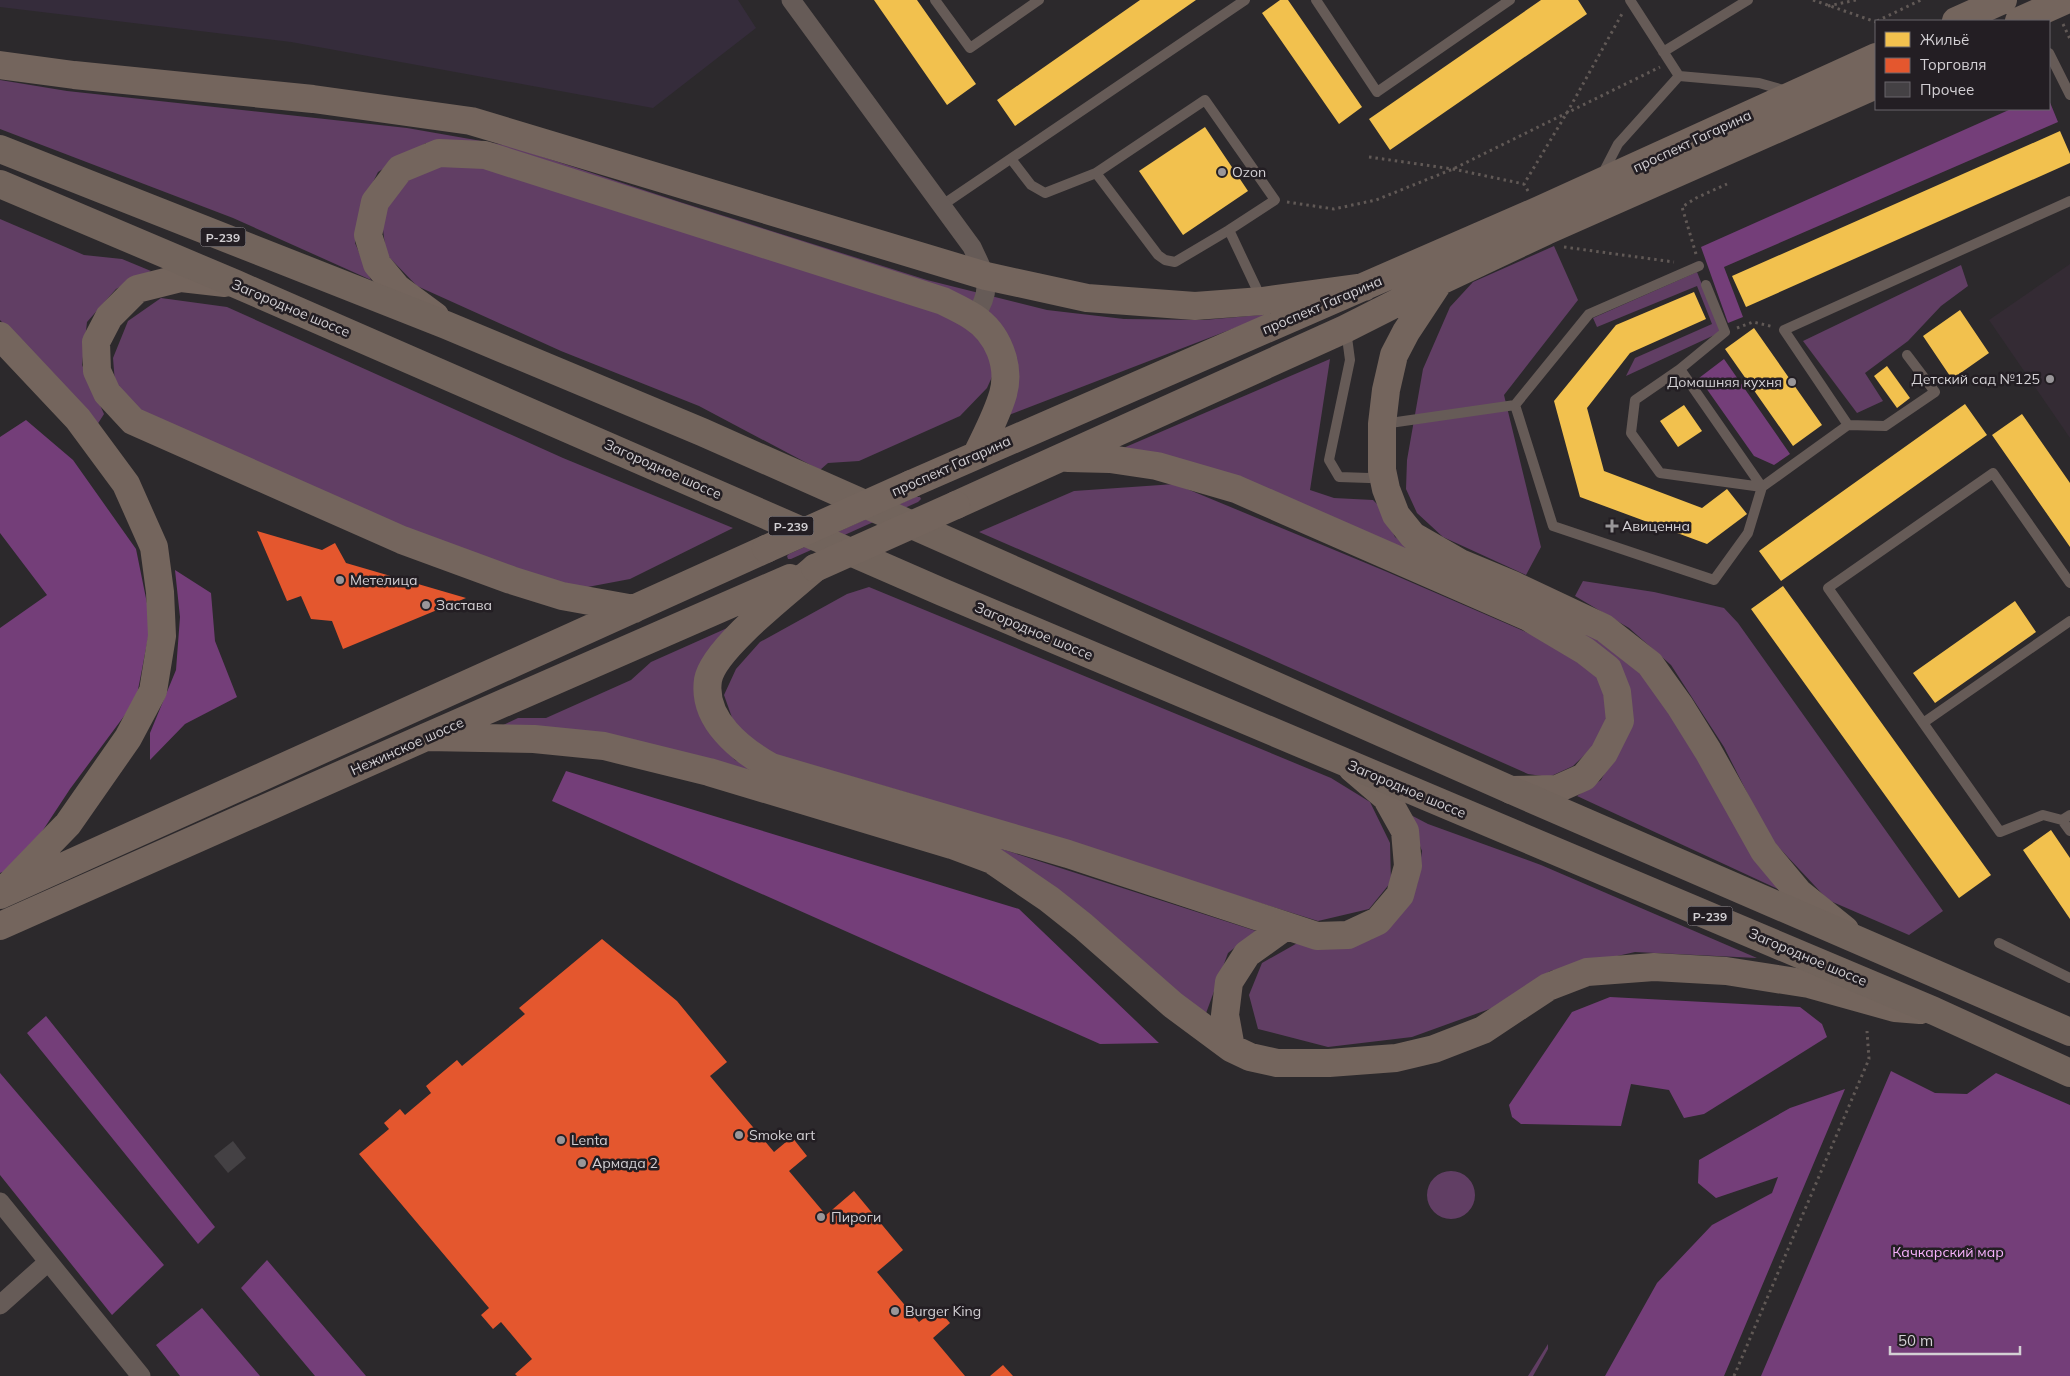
<svg xmlns="http://www.w3.org/2000/svg" width="2070" height="1376" viewBox="0 0 2070 1376" font-family="Mulish,sans-serif">
	<style>
		.industrial { fill: #352c3b }
		.built { fill: #342b34 }
		.green { fill: #613e64 }
		.forest { fill: #743e79 }
		.homes { fill: #f2c14e }
		.shops { fill: #e4572e }
		.building { fill: #444144 }
		.lines { fill: none; stroke-linecap: round; stroke-linejoin: round }
		.path { stroke: #615956; stroke-width: 3; stroke-dasharray: 2.5 4; stroke-linecap: butt }
		.service { stroke: #665b57; stroke-width: 10 }
		.minor { stroke: #665b57; stroke-width: 19 }
		.primary { stroke: #74655d; stroke-width: 28 }
		.trunk { stroke: #72645c; stroke-width: 28 }
		.primary-bridge { stroke: #74655d; stroke-width: 28 }
		.poi-dot { fill: #999699; stroke: #231e23; stroke-width: 2 }
		.labels { text-anchor: middle; dominant-baseline: central; stroke-width: 5; stroke-linejoin: round; paint-order: stroke }
		.shield { fill: #231e23; stroke: #9e9b9f; stroke-width: 1 }
		.shield-label { font-size: 12px; font-weight: bold; fill: #d3d0d4 }
		.street-label { font-size: 14px; fill: #d3d0d4; stroke: #231e23 }
		.poi-label { font-size: 14px; fill: #d3d0d4; stroke: #231e23; text-anchor: start }
		.park-label { font-size: 14px; fill: #f8b3fd; stroke: #231e23 }
	</style>
	<rect width="100%" height="100%" fill="#2c292c"/>
	<!-- industrial -->
	<path class="industrial" d="M0,0h738l18,28 -103,80 -362,-66 -291,-35z"/>
	<!-- built -->
	<path class="built" d="M2070,264v174l-81,-118z"/>
	<!-- green -->
	<path class="green" d="M0,80l67,11 340,37 103,18 170,56 247,78 120,30 77,9 80,1 67,-6 -270,104 -11,-99 -564,-176 -48,29 -16,32 -7,39 16,37 -138,-62 -233,-89z
		M434,163h41l479,155 30,20 12,30 -9,20 -27,28 -101,45 -31,2 -8,7 -121,-64 -138,-55 -144,-65 -31,-32 -4,-33 13,-32z
		M0,219l84,36 38,4 29,12 -35,18 -29,33 -5,43 22,49 -7,11 -97,-105z
		M1554,246l24,54 -74,95 37,152 -15,28 -83,-38 -26,-24 -11,-24 1,-29 16,-91 27,-62 23,-25z
		M1961,265l7,21 -27,20 -33,35 -43,32 18,28 -26,12 -54,-72z
		M1697,272l24,60 -95,44 9,-18 77,-34 -15,-38 -100,41 -4,-9z
		M161,298l66,9 336,151 170,70 -103,51 -53,10 -95,-28 -347,-150 -20,-28 -2,-25 15,-37z
		M1330,359l-20,131 24,8 39,2 8,8 14,29 32,22 144,61 83,63 128,208 -205,-95 24,-16 29,-55 -15,-62 -494,-214z
		M1175,484l210,87 180,78 37,32 5,35 -11,28 -23,22 -24,11 -21,-3 -284,-127 -265,-115 95,-41z
		M915,497h5l1,2 -3,3 -127,57h-3l-1,-3 2,-2z
		M1583,581l71,11 70,16 14,15 205,288 -34,24 -81,-35 -58,-62 -46,-91 -53,-82 -42,-37 -54,-32z
		M869,587l462,191 39,24 20,41 1,39 -22,27 -51,12 -410,-128 -142,-41 -31,-26 -11,-31 12,-26 24,-27 87,-48z
		M734,625l-27,103 28,32 39,18 178,55 304,98 -28,22 -23,63 -192,-153 -518,-134 23,-11h28l85,-38 20,-18z
		M1407,813l21,11 113,41 216,93 -122,-6 -85,19 -55,36 -83,30 -84,10 -70,-18 -9,-34 13,-32 39,-22 46,6 25,-8 30,-28 15,-26 5,-34z
		M1427 1195a24 24 0 1 1 48 0a24 24 0 1 1-48 0Z
		M1548,1344v5l-15,27h-5z"/>
	<!-- forest -->
	<path class="forest" d="M2049,100l9,22 -334,145 19,50 -15,6 -27,-76 310,-138h38z
		M1724,359l66,95 -16,11 -20,-9 -55,-78z
		M26,420l47,40 63,89 15,74 -15,77 -66,89 -50,76 -20,8v-245l47,-33 -47,-62v-96z
		M175,570l36,23 4,48 22,56 -52,27 -35,36v-27l26,-63 4,-53z
		M566,771l453,138 140,134 -59,1 -548,-243z
		M1610,997l190,10 22,17 5,13 -123,77 -20,4 -15,-28 -38,-6 -10,42 -100,-2 -9,-7 -3,-12 63,-93z
		M46,1016l169,211 -17,17 -171,-211z
		M1891,1071l44,22 32,1 29,-21 74,32v271h-309z
		M0,1073l164,192 -52,50 -112,-140z
		M1845,1089l-121,287h-119l52,-93 55,-58 60,-32 6,-16 -62,21 -18,-15 1,-23 91,-52z
		M267,1260l99,116h-51l-74,-88z
		M202,1308l58,68h-80l-24,-31z"/>
	<!-- homes -->
	<path class="homes" d="M874,0h43l59,84 -29,21z
		M1140,0h56l-181,126 -18,-26z
		M1280,0h8l74,107 -23,17 -77,-111z
		M1541,0h37l9,14 -197,136 -21,-31z
		M1205,127l43,64 -65,44 -44,-64z
		M2060,131l10,23v9l-324,144 -14,-31z
		M1694,292l12,27 -76,34 -43,55 17,63 98,37 25,-19 20,25 -40,30 -127,-47 -26,-96 62,-76z
		M1960,310l29,43 -37,26 -29,-43z
		M1754,328l68,97 -29,21 -68,-97z
		M1887,366l23,32 -13,10 -23,-32z
		M1965,404l22,31 -206,146 -22,-30z
		M1684,405l18,26 -24,16 -18,-26z
		M2022,414l48,69v64l-78,-112z
		M1783,586l208,289 -32,23 -208,-289z
		M2015,601l21,31 -101,71 -22,-30z
		M2051,830l19,28v61l-47,-69z"/>
	<!-- shops -->
	<path class="shops" d="M257,531l65,19 13,-7 11,20 120,35 -123,51 -11,-28 -21,-2 -10,-23 -14,5z
		M602,939l75,62 50,61 -17,14 64,76 18,-15 15,19 -18,15 37,44 28,-24 49,59 -26,22 42,50 18,-14 13,15 -17,15 32,38h-448l-2,-2 17,-15 -31,-37 -8,7 -12,-14 8,-7 -130,-154 30,-25 -5,-6 16,-14 5,6 26,-22 -5,-7 31,-26 5,6 63,-52 -6,-6z
		M1003,1365l10,11h-23z"/>
	<!-- building -->
	<path class="building" d="M233,1141l13,17 -18,15 -14,-17z"/>
	<g class="lines">
		<!-- path -->
		<path class="path" d="M1813,0l63,22
			M1828,6l28,-6
			M1877,21l44,-21
			M2063,24l7,15
			M1369,157l84,12 71,15
			M1528,191l-4,-7 44,-73 55,-99
			M1287,202l47,7 42,-9 77,-31 207,-102
			M1564,247l110,15
			M1696,254l-14,-47 14,-9 31,-14
			M1737,328l16,-6 21,5
			M1734,1376l135,-317 -2,-28"/>
		<!-- service -->
		<path class="service" d="M935,0l35,48 69,-48
			M1316,0l61,92 133,-92
			M1630,0l49,76
			M1663,52l85,-52
			M2049,53l21,42
			M1679,76l80,7 28,8
			M1011,159l20,26 14,8 51,-20 62,82 7,5 10,2 54,-32 33,70
			M1096,173l109,-73 70,100 -46,30
			M1602,175l16,-31 61,-68
			M941,206l304,-206
			M1706,285l19,47 -45,37 82,118
			M1346,330l4,30 -21,100 10,17 30,1 11,-6
			M1680,369l-45,31 -4,33 29,40 102,14
			M1515,405l74,-91 110,-48
			M1383,424l132,-19 38,121 161,54 34,-47 14,-46 86,-62 -64,-95 286,-129
			M1848,425l37,1 50,-34 -28,-37
			M1923,723l147,-102
			M2070,815l-8,5 8,11
			M2062,820l-19,-5 -43,17 -172,-244 165,-115 77,110
			M1999,943l71,35"/>
		<!-- minor -->
		<path class="minor" d="M791,0l181,247c14,30 22,41 2,71
			M0,1202l141,174
			M0,1305l48,-43"/>
		<!-- primary -->
		<path class="primary" d="M1956,21l47,-21
			M2019,21l47,-21
			M0,65l74,10 239,24 158,22 515,155 101,22 108,8 67,-5 102,-14
			M1439,282l-33,50 -12,23 -8,35 -4,34v46l4,19 10,26 17,21 47,27 53,22 91,43 46,36 30,42 28,45 56,100 35,42 46,37
			M225,283l-44,-5 -44,11 -28,28 -13,25 1,29 10,22 26,28 269,119 109,40 51,16 72,13
			M435,316l-38,-28 -20,-24 -9,-29 7,-33 25,-33 39,-16 46,2 458,146c10,5 21,10 30,16 25,16 38,49 30,77 -6,21 -17,41 -26,60
			M0,336l78,83 48,65 28,63 6,45 2,44 -9,55 -25,47 -60,86 -60,62
			M1068,458l42,1 47,7 79,23 292,128 57,34 23,18 9,23 3,29 -16,32 -20,24 -27,12 -46,1
			M911,484l626,-273 339,-154
			M956,505l389,-176 95,-48 106,-50 330,-146
			M815,568c-25,22 -102,81 -107,112 -6,40 33,70 63,87l297,87 249,82 31,-1 30,-14 22,-26 8,-29 -3,-35 -19,-34 -34,-29
			M426,737l108,2 70,7 105,26 243,73 40,15 57,39 34,27 90,79 58,43 19,9 27,6h52l67,-5 38,-9 49,-19 65,-43 39,-15 67,-5 72,4 83,13 86,24 25,2
			M0,895l766,-346
			M0,926l426,-189 364,-159
			M1231,1048l-6,-33 4,-33 18,-28 39,-28"/>
		<!-- trunk -->
		<path class="trunk" d="M0,149l446,176 256,107 809,358 559,242
			M0,184l236,100 706,308 992,419 136,62"/>
		<!-- primary-bridge -->
		<path class="primary-bridge" d="M766,549l145,-65
			M815,568l141,-63"/>
	</g>
	<!-- markers -->
	<g class="poi-dot">
		<circle cx="1222" cy="172" r="5"/>
		<circle cx="2050" cy="379" r="5"/>
		<circle cx="1792" cy="382" r="5"/>
		<path d="M1609.5 518.5h5v5h5v5h-5v5h-5v-5h-5v-5h5z"/>
		<circle cx="340" cy="580" r="5"/>
		<circle cx="426" cy="605" r="5"/>
		<circle cx="739" cy="1135" r="5"/>
		<circle cx="561" cy="1140" r="5"/>
		<circle cx="582" cy="1163" r="5"/>
		<circle cx="821" cy="1217" r="5"/>
		<circle cx="895" cy="1311" r="5"/>
	</g>
	<g class="labels">
		<!-- shield labels -->
		<g class="shield">
			<rect x="200.5" y="227.5" width="45" height="19" rx="4"/>
			<rect x="768.5" y="516.5" width="45" height="19" rx="4"/>
			<rect x="1687.5" y="906.5" width="45" height="19" rx="4"/>
		</g>
		<g class="shield-label">
			<text x="223" y="237">Р-239</text>
			<text x="791" y="526">Р-239</text>
			<text x="1710" y="916">Р-239</text>
		</g>
		<!-- street labels -->
		<g class="street-label">
			<text transform="translate(1692 141) rotate(-25)">проспект Гагарина</text>
			<text transform="translate(1322 305) rotate(-23)">проспект Гагарина</text>
			<text transform="translate(291 308) rotate(23)">Загородное шоссе</text>
			<text transform="translate(951 466) rotate(-24)">проспект Гагарина</text>
			<text transform="translate(663 469) rotate(24)">Загородное шоссе</text>
			<text transform="translate(1034 631) rotate(23)">Загородное шоссе</text>
			<text transform="translate(407 746) rotate(-24)">Нежинское шоссе</text>
			<text transform="translate(1407 789) rotate(23)">Загородное шоссе</text>
			<text transform="translate(1808 957) rotate(23)">Загородное шоссе</text>
		</g>
		<!-- poi labels -->
		<g class="poi-label">
			<text x="1232" y="172">Ozon</text>
			<text x="2040" y="379" text-anchor="end">Детский сад №125</text>
			<text x="1782" y="382" text-anchor="end">Домашняя кухня</text>
			<text x="1622" y="526">Авиценна</text>
			<text x="350" y="580">Метелица</text>
			<text x="436" y="605">Застава</text>
			<text x="749" y="1135">Smoke art</text>
			<text x="571" y="1140">Lenta</text>
			<text x="592" y="1163">Армада 2</text>
			<text x="831" y="1217">Пироги</text>
			<text x="905" y="1311">Burger King</text>
		</g>
		<!-- park labels -->
		<g class="park-label">
			<text x="1948" y="1252">Качкарский мар</text>
		</g>
	</g>
	<!-- legend -->
	<rect x="1875" y="20" width="175" height="90" fill="#231e23" stroke="#69656a"/>
	<rect x="1885" y="32" width="25" height="15" fill="#f2c14e" stroke="#69656a"/>
	<text x="1920" y="45" font-size="15" fill="#d3d0d4">Жильё</text>
	<rect x="1885" y="58" width="25" height="15" fill="#e4572e" stroke="#69656a"/>
	<text x="1920" y="70" font-size="15" fill="#d3d0d4">Торговля</text>
	<rect x="1885" y="82" width="25" height="15" fill="#444144" stroke="#69656a"/>
	<text x="1920" y="95" font-size="15" fill="#d3d0d4">Прочее</text>
	<!-- scale -->
	<path d="M1890 1346v8h130v-8" fill="none" stroke="#d3d0d4" stroke-width="2.5"/>
	<text x="1898" y="1346" font-size="15" fill="#d3d0d4" stroke="#231e23" stroke-width="4" paint-order="stroke">50 m</text>
</svg>
